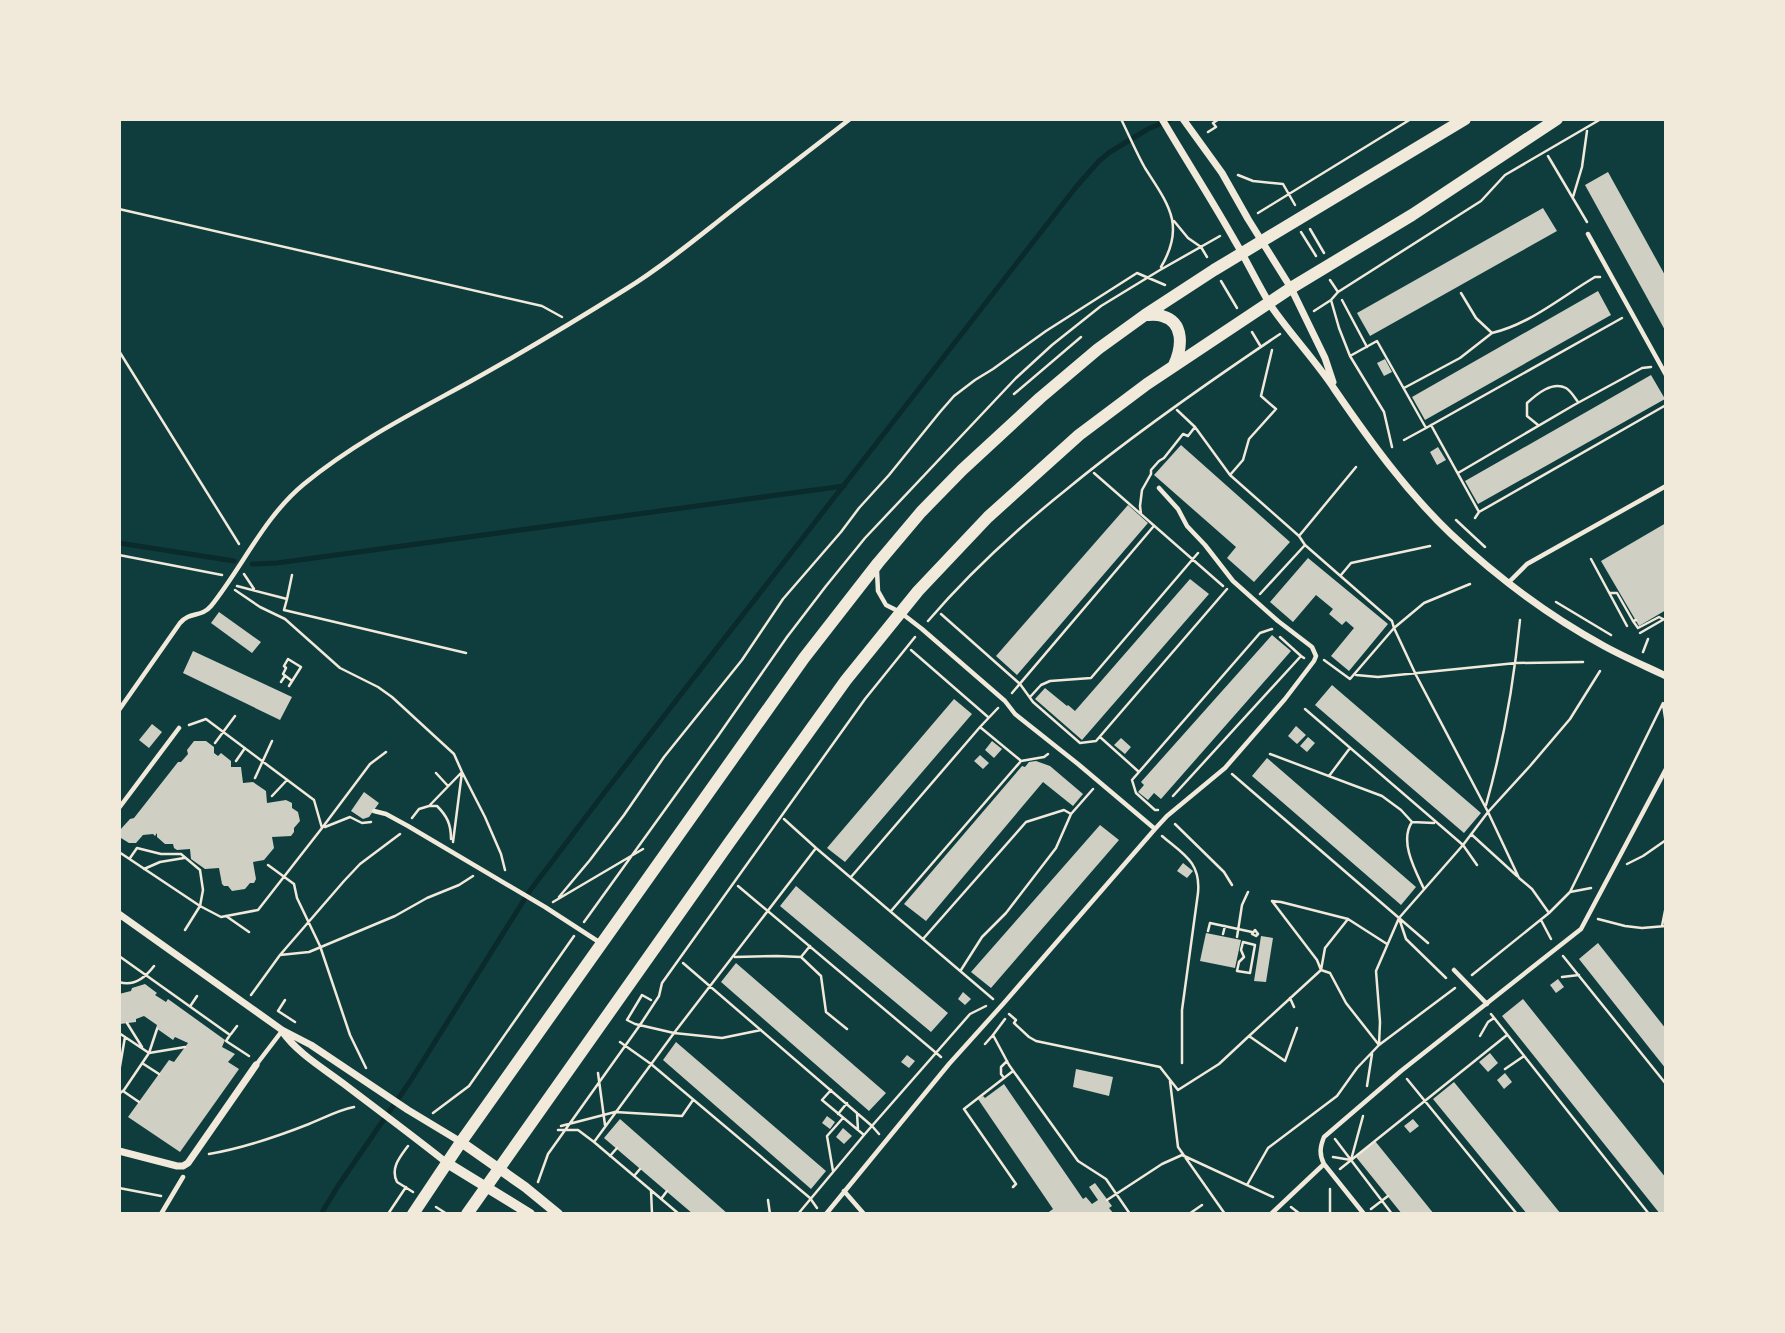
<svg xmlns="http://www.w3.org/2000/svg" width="1785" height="1333" viewBox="0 0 1785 1333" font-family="Karla,sans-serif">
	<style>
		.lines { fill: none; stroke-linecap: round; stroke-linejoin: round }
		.stream { stroke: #0a2a2b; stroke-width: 5 }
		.building { fill: #cfcfc3 }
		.path { stroke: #f1e9da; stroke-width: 2.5 }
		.service { stroke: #f1e9da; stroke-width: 4.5 }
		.minor { stroke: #f1e9da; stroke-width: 7 }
		.tertiary { stroke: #f1e9da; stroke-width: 10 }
		.secondary { stroke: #f1e9da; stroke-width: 12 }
	</style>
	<rect width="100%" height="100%" fill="#0f3d3e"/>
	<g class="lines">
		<!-- stream -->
		<path class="stream" d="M119,543l115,18
			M252,564l25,-1 567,-77
			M321,1214l17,-28 73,-106 118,-188 72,-95 475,-610 23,-26 11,-9 38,-23 24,-10"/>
	</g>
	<!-- building -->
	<path class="building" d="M1608,172l58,105v55l-81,-147z
		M1543,208l14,23 -187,105 -13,-23z
		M1598,291l13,24 -186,105 -13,-23z
		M1385,359l7,13 -8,4 -7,-13z
		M1651,375l14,24 -187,105 -13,-23z
		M1181,445l109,97 -36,40 -27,-24 9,-11 -82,-72z
		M1438,447l8,13 -9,5 -7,-13z
		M1128,505l20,18 -131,152 -21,-19z
		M1666,523v87l-27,16 -38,-65z
		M1308,558l80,66 -39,47 -18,-15 23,-28 -8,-7 -4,4 -13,-11 4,-5 -17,-14 -23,27 -23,-20z
		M1190,579l19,15 -127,146 -47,-41 10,-11 22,18 1,-1 7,6z
		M219,612l42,30 -9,11 -41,-30z
		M1272,635l19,16 -130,148 -7,-6 -6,7 -10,-8 6,-7 -3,-3z
		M193,651l99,46 -12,23 -97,-47z
		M1332,685l149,128 -17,20 -149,-128z
		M954,699l18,15 -127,148 -18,-14z
		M152,724l10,8 -13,16 -10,-8z
		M1296,726l10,9 -9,9 -9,-8z
		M1308,737l7,6 -8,9 -7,-6z
		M1121,738l10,9 -6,7 -11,-9z
		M194,741h12l8,6v6l4,3 3,-3 10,8v6h10l2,16 10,-1 13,9 1,12 19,-3 6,3v5l6,4 2,9 -6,7v4l-3,4 -19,1 2,11 -10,12 -11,2 3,17 -2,4h-4l-5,6 -13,2 -4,-5h-4l-2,-2 -3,-16 -14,1 -14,-10 -1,-10 -13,1 -3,-2 -1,-4h-8l-8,-7v-4l-2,3 -2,-2 -10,1 -7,8h-7l-8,-5 -1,-8 10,-11 4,-1 44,-56h3l7,-8 -1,-4z
		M992,741l10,8 -8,9 -9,-8z
		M980,755l9,8 -6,6 -9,-8z
		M1267,758l149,129 -15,18 -149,-129z
		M1036,761l14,5 33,28 -10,12 -30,-24 -117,139 -22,-17 118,-138 3,1 4,-5z
		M364,792l15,11 -10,14 -6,2 -12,-8z
		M1100,825l19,15 -128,148 -20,-16z
		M1183,863l10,8 -6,7 -10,-7z
		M796,886l152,127 -17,19 -151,-126z
		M1206,933l35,7 -6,28 -35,-7z
		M1261,936l12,2 -7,44 -12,-1z
		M1598,943l68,86v40l-87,-110z
		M736,963l150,130 -17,18 -148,-129z
		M1558,979l6,8 -8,6 -6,-8z
		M145,984l12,9 -2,2 11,7 2,-3 57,41 -3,7 13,7 -7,8 11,7 -59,83 -52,-35 41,-57 5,2 14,-19 -13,-6 -2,3 -17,-12 1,-3 -13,-9 -8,3v3l-16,2 -1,-30 12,-3 1,-3z
		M963,992l8,7 -6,6 -7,-6z
		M1523,999l143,179v36h-6l-158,-198z
		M676,1042l150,129 -15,18 -148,-129z
		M1490,1053l8,10 -10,9 -9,-10z
		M907,1055l8,6 -6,7 -8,-6z
		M1076,1069l37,8 -4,19 -36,-9z
		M1505,1073l7,9 -8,7 -7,-9z
		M1454,1082l107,132h-34l-94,-115z
		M1004,1084l79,115 3,-2 6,7 6,-4 -9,-13 6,-4 17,23 -3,2 5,6h-68l7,-5 -75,-110 5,-3 2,2z
		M827,1116l8,6 -5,7 -8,-6z
		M620,1119l108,95h-35l-89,-76z
		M1413,1119l6,7 -9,7 -6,-7z
		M843,1128l9,8 -8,8 -8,-7z
		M1375,1141l59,73h-32l-46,-57z"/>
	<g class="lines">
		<!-- path -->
		<path class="path" d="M1121,119c8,16 15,33 24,49 23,36 41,57 16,99
			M1208,132l8,-5 -3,-4 6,-4
			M1548,156l39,66
			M1238,175l15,6 30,3 12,21
			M1573,197l9,-30 5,-36
			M119,209l423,97 20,11
			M1258,213l153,-94
			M1174,221l14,17 13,9 6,10
			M1310,229l14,24
			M1301,232l15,24
			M1330,280l8,12
			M1221,281l16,27
			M1461,293l15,25 16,15c38,-9 69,-36 103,-56h5
			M1331,300l8,28 11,28 34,56 8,35
			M1342,300l25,47
			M1314,311l17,-11 7,-8 143,-91 24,-26 96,-56
			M1252,332l9,15
			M119,351l120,193
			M1350,356l27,-15 49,87 -22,12
			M1404,388l56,-30 32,-25
			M1014,394l67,-57
			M1177,410l18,17 35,48 69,61 6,9 87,76 2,7 -44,51 -26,-19
			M1431,425l48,87 -4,6
			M1538,425l-11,-9v-13c10,-9 25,-22 39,-15 5,3 9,10 12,14
			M1426,428l196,-110
			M1094,473l129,113
			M1458,473l116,-68 68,-37 9,-1
			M1230,475l13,-15 6,-21 27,-30 -15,-13 11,-46
			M1479,512l187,-107
			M1141,514l-1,-8 2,-16 9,-16v-4l8,-9 5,-3 19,-24 5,2 7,-9
			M1456,520l29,27
			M1299,536l57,-69
			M119,555l103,20
			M1591,559l36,67
			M244,574l10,15
			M1341,575l10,-12 79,-17
			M1470,584l-46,19 -30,25 22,47 72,137 42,-46 40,-47 30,-48
			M237,586l50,13 5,-24
			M235,590l25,17 25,12 55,49 38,19 14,10 62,57 8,18 23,45 16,37 4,16
			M1610,593h7l16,28 3,-1
			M1260,594l45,-49
			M287,599l-3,11 182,43
			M1556,602l55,33
			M941,614l79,70 13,18 47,41 16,-2 131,-152
			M928,621c42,-49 89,-92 139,-132 68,-56 140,-106 213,-155
			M1633,621l5,7 21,-11 4,2
			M1640,633l26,-15
			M1280,637l21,19 3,2
			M911,650l77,67
			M1643,652l5,-13
			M1356,675l22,2 138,-14 67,-1
			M281,682l4,-6
			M289,686l12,-19 -13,-8 -4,7 2,2 -3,6 9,7
			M1012,693l141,-166
			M1030,697l11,-12 9,-4 41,-3 107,-125
			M1663,704l3,20
			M1305,709l158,136 14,20
			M980,727l40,33
			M1100,737l39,35
			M215,743l20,-27
			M1270,754l112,42 19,14 11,12
			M236,761l9,-13
			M436,773l12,13
			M1232,774l196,169
			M1329,776l21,-28
			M255,778l17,-37
			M272,796l15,-16
			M1173,796l128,-140
			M1486,805c17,-60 28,-123 34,-185
			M429,806h8c10,10 14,18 14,33
			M1158,810h-3l-19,-17 -4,-13 128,-147 12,-4
			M412,818l7,-9 10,-3 32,-33
			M784,819l32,29 177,151
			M1175,824l49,48 8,13
			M325,827l25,-10 12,6 9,-1
			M322,828l48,-64 16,-12
			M1471,834l46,42
			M1162,836c21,18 39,26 36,57l-16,117v53
			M453,842l9,-70
			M119,852l81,54 21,11 37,-7 64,-82 -8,-28 -108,-81 -17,6
			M130,858l7,-10 24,6h20l19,16 3,20 -3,16 -15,24
			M1627,864l16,-8 23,-16
			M268,865l26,19 3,14 23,48 30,89 16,33
			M144,869l16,-7 24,-4
			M851,877l129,-150 18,-19
			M738,886l203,171
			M1424,889c-9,-19 -25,-48 -12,-67l22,1
			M1570,892l21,-4
			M559,897l31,-37 34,-45 40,-58 78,-97 41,-61 58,-67 18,-24 30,-33 51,-63 14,-16 21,-16 18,-11 53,-38 91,-58 28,12
			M1272,901l45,59 4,10 9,3 16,30 33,42 1,-23 -4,-51 23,-53 64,-73 25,-33 31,66 13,11 17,24
			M1272,901l9,1 67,17 39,25
			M553,902l90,-53
			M891,911l130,-150 23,-4 4,-3
			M226,916l23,16
			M1399,918l7,21 40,39
			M1598,919l27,7 17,2 24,-2
			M1541,920l10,19
			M584,922l134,-186 69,-99 39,-51 39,-48 151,-160 36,-33 49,-39 59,-36 60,-34
			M1662,926l4,-20
			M1255,930l3,4 -2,2 -4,-2z
			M1208,931l2,-8 42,9
			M1223,934l2,-8
			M1237,937l5,-32 6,-13
			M923,939l103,-117 38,-12 7,4 22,-25
			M1243,942l12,3 -5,28 -13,-2 2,-9 5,-5 -3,-7z
			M810,946l-9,11 20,19 5,36 21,17
			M280,955l29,-3 86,-36 32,-18 32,-13 14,-9
			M119,956l111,79 -4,6 23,15
			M1563,956l103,128
			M735,957l42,-1 24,1
			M683,963l189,163 7,8
			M961,970l21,-33 24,-24 50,-65 15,-34
			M1472,975l77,-62 21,-21 93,-189
			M1562,977l17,-2
			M119,982c15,5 26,-4 35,-16
			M251,995l29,-40 64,-74 16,-17 40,-30
			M1290,998l4,9
			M285,1000l-7,11 17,11
			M651,1000l-9,-5 -15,25 8,4 39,9 48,5 39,-8
			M191,1005l6,-9
			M1009,1014l7,6 -2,3 15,14 7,4 124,26 18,23 41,-26 30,-28 36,25 12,-33
			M1491,1014l158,200
			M1005,1019l-12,16 16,30 69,96 28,18 24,35
			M127,1023l15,24
			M157,1029l-8,24 36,-6
			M119,1033l30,20 -25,37 -5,4
			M231,1034l6,-8
			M1249,1036l72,-66 4,-22 23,-29
			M1480,1036l8,-14 6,-4
			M620,1042l31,22 159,134 7,10
			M985,1044l8,-9
			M1007,1061l-6,6v7l3,4 9,-7
			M142,1063l17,11
			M1505,1069l19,-13
			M119,1072l6,-35
			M598,1073l7,52
			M1004,1078l-40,31 52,75 -3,3
			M1407,1079l110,135
			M1170,1081l8,66 47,67
			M1367,1086l5,-32
			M831,1090l-9,10 42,35
			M123,1091l16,11
			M433,1113l36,-27 105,-150
			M857,1113l1,17
			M838,1114l9,-11
			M561,1126l54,-14 67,4 11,-16
			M558,1130h20l16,12 80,-109 142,-185
			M1335,1139l57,75
			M594,1142l85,72
			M408,1146c-8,11 -18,22 -11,36l16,10
			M209,1154c35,-6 67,-17 100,-30 15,-6 29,-14 45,-17
			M610,1156l7,-8
			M1333,1157l18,3 12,-44
			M1340,1169l167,-134
			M833,1171l-6,-35 16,-18
			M634,1176l6,-7
			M538,1182l10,-28 92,-129 19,-29 3,-13 203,-284 50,-62
			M1247,1185l21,-37 69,-52 20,-28 22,-23 76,-57
			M119,1188l42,8
			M1330,1189v25
			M651,1190l1,24
			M661,1199l6,-8
			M768,1200l2,14
			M1107,1200l55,-36 20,-9 91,42
			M436,1207l11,7
			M1291,1207l9,7
			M1371,1209l17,-13
			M388,1214l18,-27
			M798,1214l66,-79 106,-121 16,-8
			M1189,1214l13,-9"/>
		<!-- service -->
		<path class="service" d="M1588,234l78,141
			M877,571l1,20 8,14 14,7 22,17 83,72 10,13 63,50 77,65
			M1508,583l19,-19 139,-78
			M119,710l61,-87c10,-12 21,-5 31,-17 32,-40 53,-89 93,-122 51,-42 109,-71 167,-103 52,-29 104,-60 155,-92 31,-19 61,-43 90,-66 44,-35 89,-69 134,-104
			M119,808l60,-80
			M374,811l12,3 22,12 137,81 54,35
			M1454,970l33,34
			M256,1065l26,-34
			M844,1191l20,23
			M161,1214l22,-37
			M826,1214l123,-150 54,-60 152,-175 12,-13 58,-48 60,-69 29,-38 2,-5 -4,-9 -34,-26 -45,-40 -28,-36 -18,-19 -9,-17 -19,-21
			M1271,1214l53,-50
			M1364,1214l-40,-50c-5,-10 -4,-17 0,-27l77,-66 180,-142 85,-160"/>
		<!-- minor -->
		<path class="minor" d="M1162,119c24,41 50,81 73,122 13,22 23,44 36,65 20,29 45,55 64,84 35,51 71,101 116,144 46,43 98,82 153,112 20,11 41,20 62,30
			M1183,119l39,54 26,46 43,69 34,70 8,24
			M119,914l163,116 29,15 97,65 53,32
			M282,1031c15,22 41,37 62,53 34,26 69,52 103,79
			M119,1151l58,15h6l5,-3 68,-98"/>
		<!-- tertiary -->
		<path class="tertiary" d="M461,1142l64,45 33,27
			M447,1163l83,51"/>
		<!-- secondary -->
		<path class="secondary" d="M1145,315c5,0 12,-1 17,1 23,6 20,32 12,49
			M413,1214l48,-72 343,-484 74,-95 43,-51 41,-42 78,-72 58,-49 47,-34 69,-45 251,-151
			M467,1214l262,-371 117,-163 72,-89 70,-74 91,-82 68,-51 144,-96 121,-73 145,-96"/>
	</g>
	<!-- border -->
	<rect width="1785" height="1333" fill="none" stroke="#f1e9da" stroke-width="242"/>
</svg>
